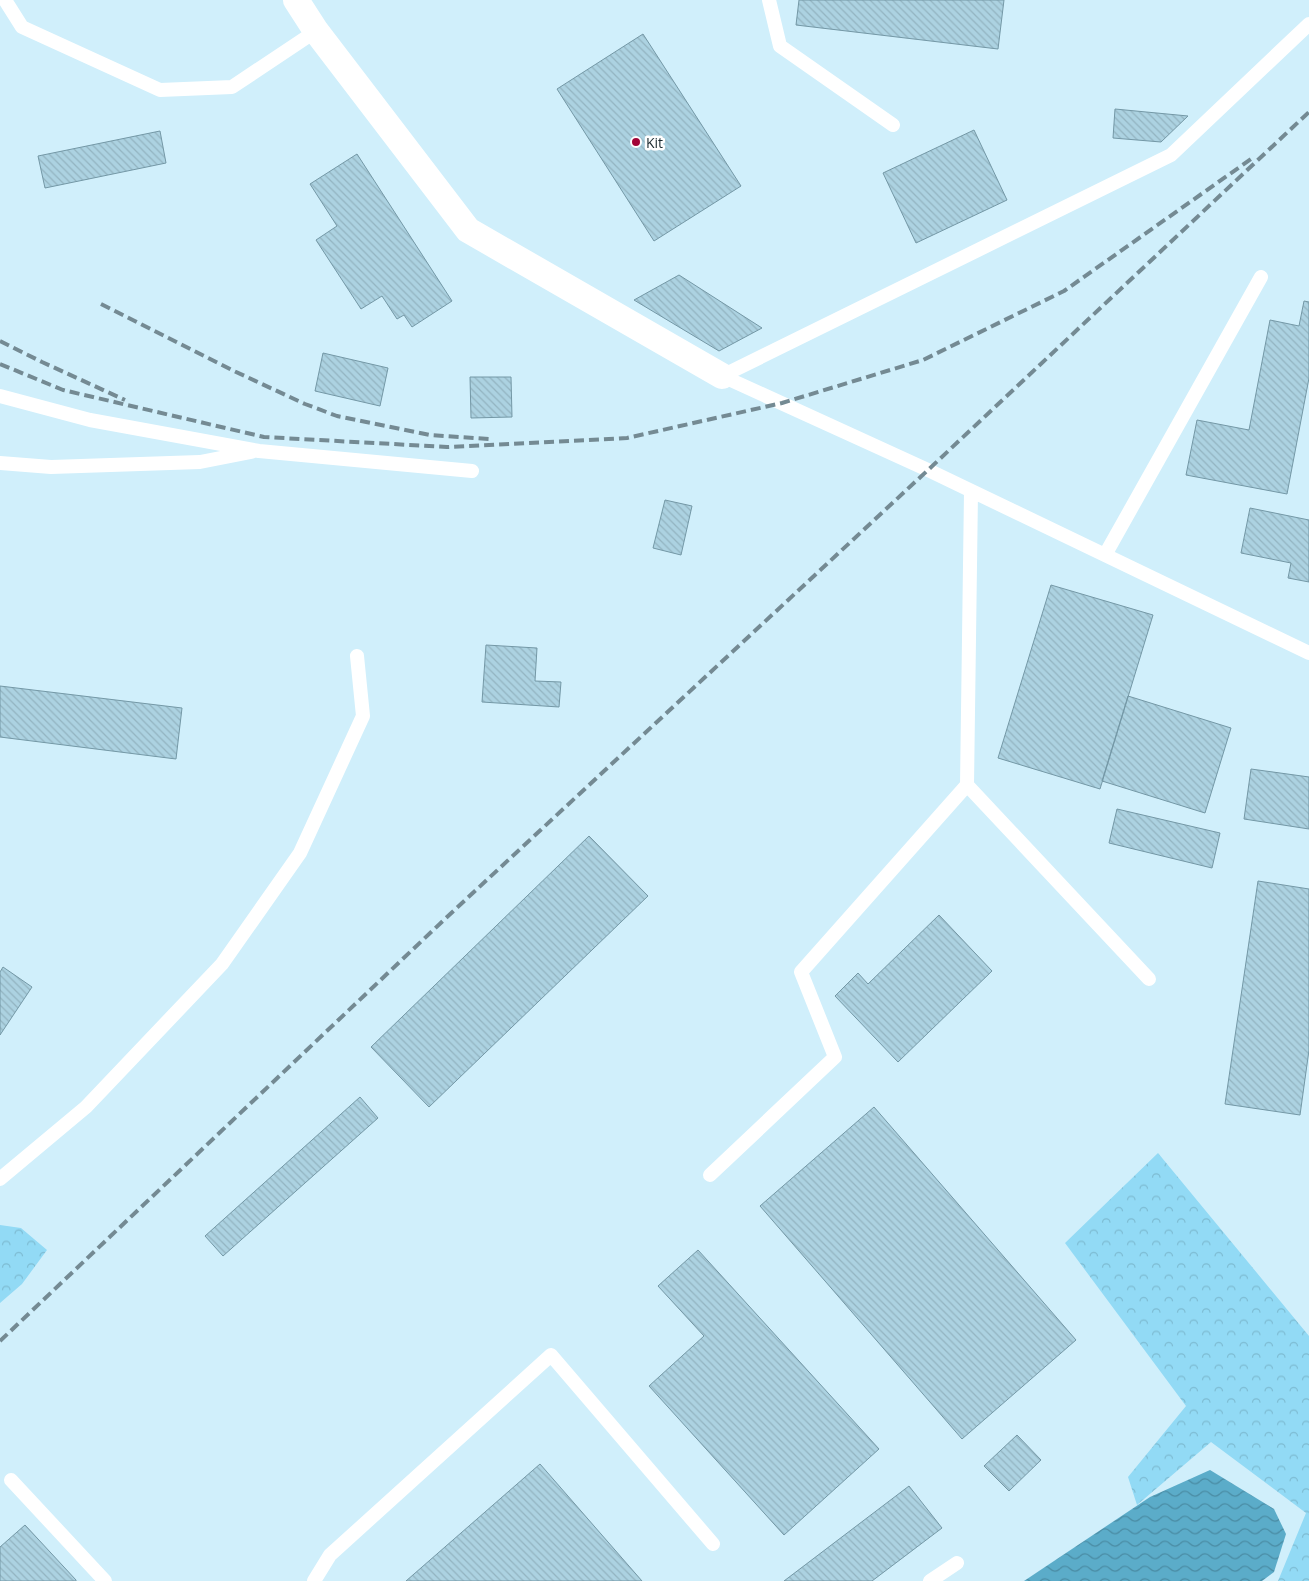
<svg xmlns="http://www.w3.org/2000/svg" width="1309" height="1581" viewBox="0 0 1309 1581" font-family="'Open Sans',sans-serif">
	<style>
		.forest { fill: url(#forest-crowns) }
		.water { fill: url(#water-waves) }
		.building { fill: url(#building-back-hatch); stroke: #7498a6 }
		.lines { fill: none; stroke-linecap: round; stroke-linejoin: round }
		.service { stroke: #fff; stroke-width: 14 }
		.minor { stroke: #fff; stroke-width: 26 }
		.rail { stroke: #748a93; stroke-width: 4; stroke-dasharray: 10 5; stroke-linecap: butt }
		.poi-dot { fill: #a30538; stroke: #fff; stroke-width: 2 }
		.labels { text-anchor: middle; dominant-baseline: central; stroke-width: 5; stroke-linejoin: round; paint-order: stroke }
		.poi-label { font-size: 14px; fill: #1a292e; stroke: #fff; text-anchor: start }
	</style>
	<defs>
		<pattern id="forest-crowns" width="20" height="18" patternUnits="userSpaceOnUse" patternTransform="scale(1.25)"><rect width="20" height="18" fill="#92daf5"/><path d="M2 6a3 3 0 1 1 6 0M12 15a3 3 0 1 1 6 0" fill="none" stroke="#7dbbd2"/></pattern>
		<pattern id="water-waves" width="16" height="10" patternUnits="userSpaceOnUse" patternTransform="scale(1.25)"><rect width="16" height="10" fill="#5bacc9"/><path d="M0 5q4-4 8 0t8 0" fill="none" stroke="#4a8ca4"/></pattern>
		<pattern id="building-back-hatch" width="6" height="6" patternUnits="userSpaceOnUse" patternTransform="scale(1.25)"><rect width="6" height="6" fill="#acd2e1"/><path d="M-1 5l2 2M0 0l6 6M5-1l2 2" fill="none" stroke="#93b4c1"/></pattern>
	</defs>
	<rect width="100%" height="100%" fill="#d0effb"/>
	<!-- forest -->
	<path class="forest" d="M1158,1153l151,183v245h-31l28,-68 -95,-71 -74,63 -9,-28 58,-71 -121,-163z
		M0,1225l21,3 26,22 -25,34 -22,19z"/>
	<!-- water -->
	<path class="water" d="M1210,1470l64,39 12,25 -12,38 -12,9h-238l126,-84z"/>
	<!-- building -->
	<path class="building" d="M799,0h205l-6,49 -202,-24z
		M643,34l98,152 -87,55 -97,-152z
		M1115,109l73,7 -27,26 -48,-4z
		M974,130l33,70 -91,43 -33,-70z
		M160,131l6,32 -121,25 -7,-32z
		M357,154l95,147 -40,26 -8,-12 -7,4 -15,-23 -21,13 -45,-69 21,-14 -27,-42z
		M679,275l83,53 -43,23 -85,-51z
		M1304,301l5,1v76l-22,116 -101,-19 11,-55 52,10 21,-110 29,6z
		M323,353l65,15 -8,38 -65,-15z
		M470,377h41l1,40 -41,1z
		M665,500l27,6 -11,49 -28,-7z
		M1250,508l59,12v62l-21,-4 3,-15 -50,-10z
		M1051,585l102,30 -53,174 -102,-31z
		M486,645l51,3 -2,33 26,1 -2,25 -77,-5z
		M0,686l182,22 -6,51 -176,-22z
		M1128,696l103,32 -26,85 -103,-32z
		M1251,769l58,8v52l-65,-10z
		M1117,809l103,24 -8,35 -103,-25z
		M589,836l59,60 -219,211 -58,-60z
		M1258,881l51,8v161l-9,65 -75,-11z
		M939,915l53,56 -94,91 -63,-66 23,-23 10,11z
		M3,967l29,20 -32,48v-63z
		M360,1097l18,21 -155,138 -18,-20z
		M874,1107l202,233 -114,99 -202,-233z
		M698,1250l181,199 -95,86 -135,-149 55,-50 -46,-50z
		M1017,1435l24,25 -32,31 -25,-25z
		M540,1464l102,117h-236z
		M909,1486l33,42 -70,53h-88z
		M25,1525l51,55v1h-76v-34z"/>
	<g class="lines">
		<!-- service -->
		<path class="service" d="M5,0l17,27 138,63 72,-3 84,-56
			M769,0l11,46 113,79
			M722,376l449,-221 138,-131
			M722,376l206,94 381,183
			M0,396l90,24 169,31 213,20
			M0,463l51,4 149,-5 51,-10
			M971,492l-4,293 182,194
			M1105,555l156,-278
			M710,1175l125,-118 -34,-85 166,-187
			M0,1179l86,-72 136,-143 78,-111 63,-137 -6,-60
			M11,1480l94,101
			M314,1581l16,-26 221,-200 162,189
			M930,1581l27,-18"/>
		<!-- minor -->
		<path class="minor" d="M296,0l20,31 152,199 254,146"/>
		<!-- rail -->
		<path class="rail" d="M101,304l133,67 71,33 32,12 93,19 60,4
			M0,341l42,21 83,38
			M0,364l63,26 201,47 183,10 180,-9 155,-35 141,-43 141,-69 187,-132
			M0,1341l447,-424 481,-447 381,-358"/>
	</g>
	<!-- markers -->
	<circle class="poi-dot" cx="636" cy="142" r="5"/>
	<g class="labels">
		<!-- poi labels -->
		<g class="poi-label">
			<text x="646" y="142">Kit</text>
		</g>
	</g>
</svg>
